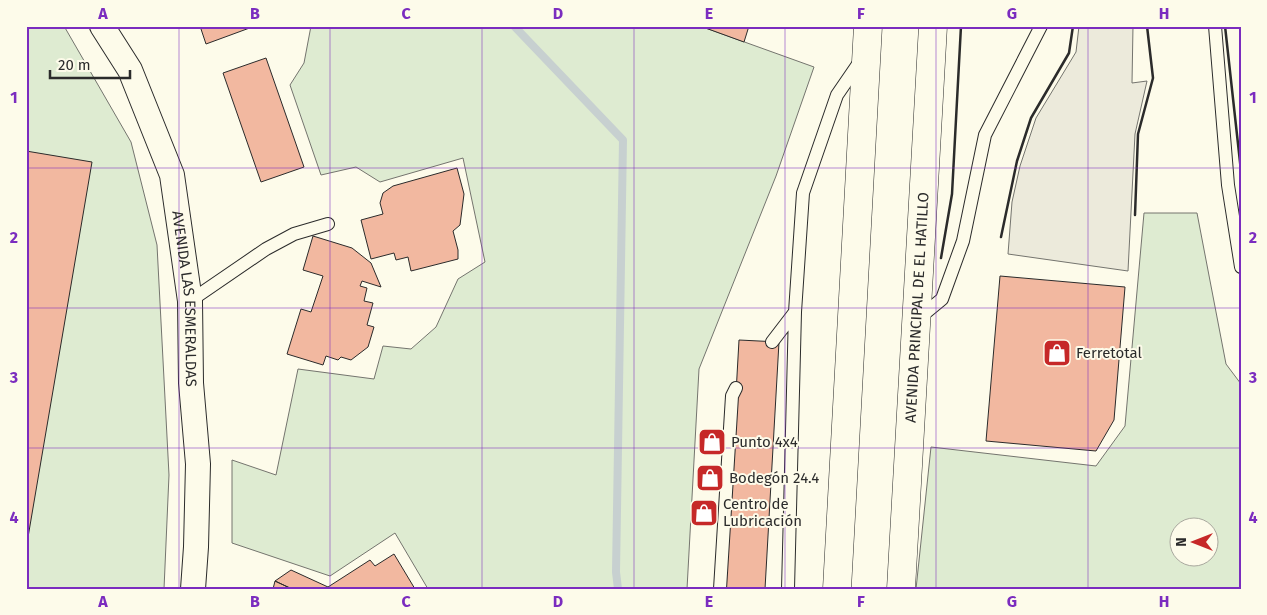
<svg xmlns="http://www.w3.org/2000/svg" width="1267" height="615" viewBox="0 0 1267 615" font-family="'Fira Sans',sans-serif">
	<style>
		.green { fill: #deebd1; stroke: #74746e; fill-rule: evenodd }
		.parking { fill: #eceadb; stroke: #74746e }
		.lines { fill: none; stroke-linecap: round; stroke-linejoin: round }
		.stream { stroke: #c7d0d0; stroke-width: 8 }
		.building { fill: #f2b8a0; stroke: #2b2b2b }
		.lane-casing { stroke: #2b2b2b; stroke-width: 14 }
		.street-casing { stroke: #2b2b2b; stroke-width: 26 }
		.secondary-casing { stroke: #2b2b2b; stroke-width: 29 }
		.lane { stroke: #fdfbea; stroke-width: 12 }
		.street { stroke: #fdfbea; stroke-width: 24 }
		.secondary { stroke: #fdfbea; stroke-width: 28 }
		.wall { stroke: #2b2b2b; stroke-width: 2.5 }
		.grid { fill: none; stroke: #7b2cbf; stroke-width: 1; stroke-opacity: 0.55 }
		.labels { text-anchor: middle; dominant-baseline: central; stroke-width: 4; stroke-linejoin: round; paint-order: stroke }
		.street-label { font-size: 15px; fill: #2b2b2b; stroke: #fdfbea }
		.poi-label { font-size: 15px; fill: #2b2b2b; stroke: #fdfbea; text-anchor: start }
		.neatline { fill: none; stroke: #7b2cbf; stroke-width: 2 }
		.grid-label { font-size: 16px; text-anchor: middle; font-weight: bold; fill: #7b2cbf }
	</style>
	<rect width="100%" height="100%" fill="#fdfbea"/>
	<!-- green -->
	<path class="green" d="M26,26h38l67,116 26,103 12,230 -5,114h-138z
		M311,26h389l114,41 -38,109 -77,193 -12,220h-259l-33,-56 -65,43 -98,-33v-83l44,15 22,-106 76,10 9,-33 28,3 25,-22 22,-48 27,-17 -22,-104 -83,24 -24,-15 -35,8 -31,-90 14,-22z
		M1144,213h53l29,151 15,20v205h-325l15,-142 165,19 29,-40zM1180,528h30v30h-30z"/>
	<!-- parking -->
	<path class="parking" d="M1079,26h54l-1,57 15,-2 -12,53 -7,137 -120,-17 4,-52 8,-36 16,-48 40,-66z"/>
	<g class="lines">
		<!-- stream -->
		<path class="stream" d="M514,26l109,114 -7,432 2,17"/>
	</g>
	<!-- building -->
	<path class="building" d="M200,26h55l-49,18z
		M700,26h49l-5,16z
		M266,58l38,109 -43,15 -38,-109z
		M26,151l66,11 -66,387z
		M457,168l7,26 -4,31 -7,6 5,19v9l-47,12 -3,-14 -12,3 -2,-7 -23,6 -10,-39 22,-6 -3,-11 3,-10 10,-7z
		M313,236l39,12 19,15 10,24 -19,-6 -2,5 7,2 -3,13 9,2 -6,22 7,2 -6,20 -17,13 -10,-3 -3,3 -12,-4 -3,9 -36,-11 14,-45 10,3 12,-36 -20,-6z
		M1000,276l125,11 -11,133 -18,31 -110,-10z
		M739,340l40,2 -14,247h-40z
		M394,554l21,35h-123l-17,-8 16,-11 37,17 42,-27 5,6z
		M275,581l17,8h-19z"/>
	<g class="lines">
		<defs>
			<path id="lane" d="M1215,26l13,159 13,82
				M190,301l76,-52 28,-15 34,-10
				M919,318l23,-19 21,-58 22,-106 56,-109
				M772,342l23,-30
				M720,589l12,-193 4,-8
				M788,589l7,-277 8,-119 34,-98 24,-35"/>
			<g id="street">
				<path id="s1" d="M102,26l28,44 42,105 18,126 1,82 7,81 -2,83 -3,42"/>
			</g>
			<g id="secondary">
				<path d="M837,589l31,-563"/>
				<path id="s2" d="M901,589l32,-563"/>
			</g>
		</defs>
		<!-- lane casing -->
		<use href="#lane" class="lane-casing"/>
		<!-- street casing -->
		<use href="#street" class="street-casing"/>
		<!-- secondary casing -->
		<use href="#secondary" class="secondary-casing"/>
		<!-- lane -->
		<use href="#lane" class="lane"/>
		<!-- street -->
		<use href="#street" class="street"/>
		<!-- secondary -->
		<use href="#secondary" class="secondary"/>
		<!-- wall -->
		<path class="wall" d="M1225,26l16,145
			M1135,215l3,-81 15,-56 -6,-52
			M1001,237l16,-76 14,-43 38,-65 4,-27
			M941,258l11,-64 9,-168"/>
	</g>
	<!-- grid -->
	<path class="grid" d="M179,26v563M330,26v563M482,26v563M634,26v563M785,26v563M936,26v563M1088,26v563M26,168h1215M26,308h1215M26,448h1215"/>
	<!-- icons -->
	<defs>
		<symbol id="shop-square" viewBox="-11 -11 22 22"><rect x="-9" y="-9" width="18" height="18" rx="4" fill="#c62828" stroke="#fdfbea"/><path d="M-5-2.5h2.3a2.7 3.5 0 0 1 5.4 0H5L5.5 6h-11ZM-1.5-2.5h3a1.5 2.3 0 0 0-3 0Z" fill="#fff"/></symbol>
	</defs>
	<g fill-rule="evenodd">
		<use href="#shop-square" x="1041" y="337" width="32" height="32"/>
		<use href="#shop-square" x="696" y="426" width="32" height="32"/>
		<use href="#shop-square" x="694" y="462" width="32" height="32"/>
		<use href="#shop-square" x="688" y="497" width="32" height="32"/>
	</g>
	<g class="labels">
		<!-- street labels -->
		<g class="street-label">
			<text stroke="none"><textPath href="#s1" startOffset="290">AVENIDA LAS ESMERALDAS</textPath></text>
			<text stroke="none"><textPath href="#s2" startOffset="282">AVENIDA PRINCIPAL DE EL HATILLO</textPath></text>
		</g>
		<!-- poi labels -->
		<g class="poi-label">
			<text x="1076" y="353">Ferretotal</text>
			<text x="731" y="442">Punto 4x4</text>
			<text x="729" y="478">Bodegón 24.4</text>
			<text x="723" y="504">Centro de<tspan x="723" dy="17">Lubricación</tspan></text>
		</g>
	</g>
	<!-- border -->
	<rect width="1267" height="615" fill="none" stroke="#fdfbea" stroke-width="55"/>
	<!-- north arrow -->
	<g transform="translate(1194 542) rotate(270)"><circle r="24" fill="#fdfbea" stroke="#a9a89e"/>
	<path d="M0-4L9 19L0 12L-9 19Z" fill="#c62828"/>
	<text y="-8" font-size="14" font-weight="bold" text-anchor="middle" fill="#2b2b2b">N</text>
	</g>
	<!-- scale -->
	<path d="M50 70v8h80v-8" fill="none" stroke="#2b2b2b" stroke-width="2.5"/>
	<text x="58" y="70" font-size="15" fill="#2b2b2b" stroke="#fdfbea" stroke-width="4" paint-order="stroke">20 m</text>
	<rect x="28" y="28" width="1212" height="560" class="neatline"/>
	<g class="grid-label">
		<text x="103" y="19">A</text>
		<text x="255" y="19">B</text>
		<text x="406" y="19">C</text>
		<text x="558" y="19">D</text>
		<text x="709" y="19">E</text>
		<text x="861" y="19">F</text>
		<text x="1012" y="19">G</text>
		<text x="1164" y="19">H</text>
		<text x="14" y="103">1</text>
		<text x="1253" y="103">1</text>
		<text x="14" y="243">2</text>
		<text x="1253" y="243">2</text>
		<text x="14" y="383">3</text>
		<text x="1253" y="383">3</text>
		<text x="14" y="523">4</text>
		<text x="1253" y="523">4</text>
		<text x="103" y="607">A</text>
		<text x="255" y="607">B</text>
		<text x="406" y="607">C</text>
		<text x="558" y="607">D</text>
		<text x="709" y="607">E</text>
		<text x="861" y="607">F</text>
		<text x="1012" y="607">G</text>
		<text x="1164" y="607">H</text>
	</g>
</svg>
